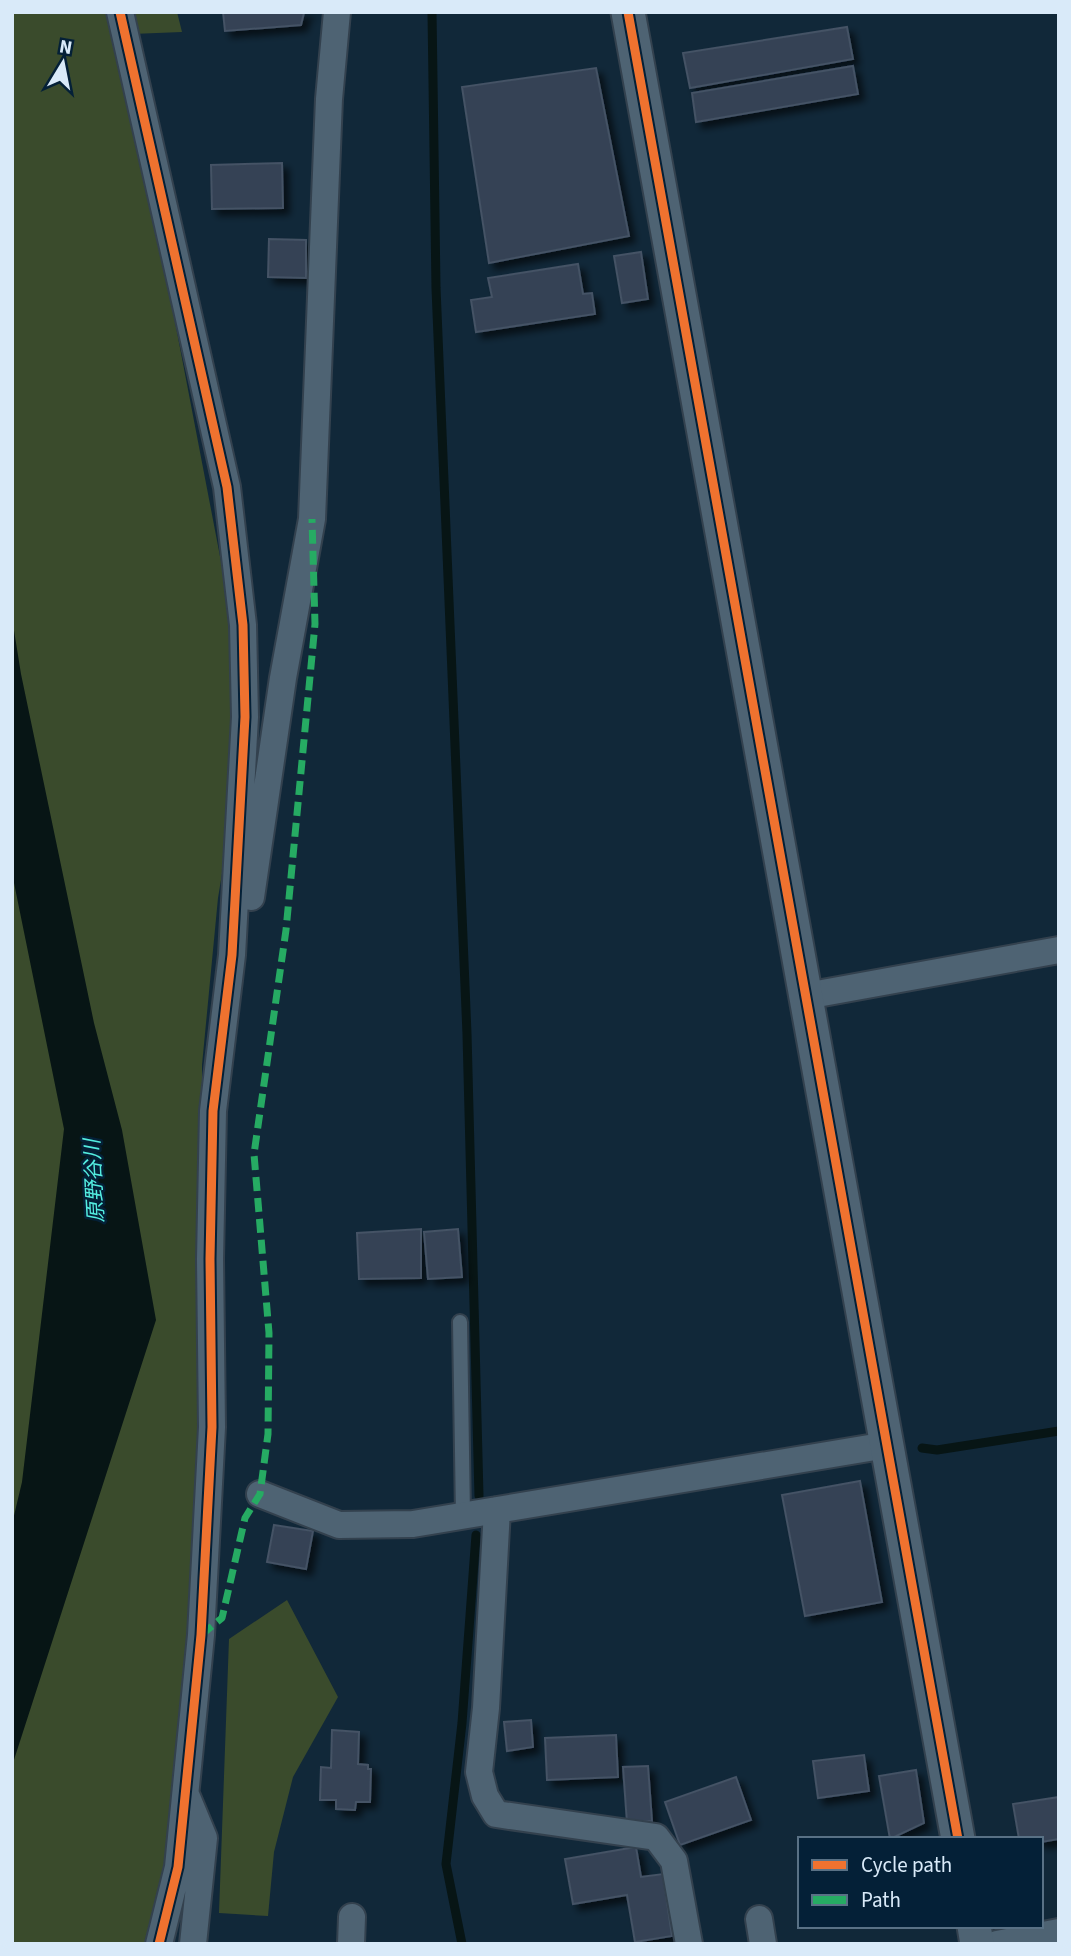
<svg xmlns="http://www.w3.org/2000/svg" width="1071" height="1956" viewBox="0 0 1071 1956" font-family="'Source Sans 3','Noto Sans JP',sans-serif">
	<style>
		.green { fill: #3a4b2c }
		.water { fill: #071515 }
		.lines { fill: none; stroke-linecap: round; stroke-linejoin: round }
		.stream { stroke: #071515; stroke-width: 9 }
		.building { fill: #354355; stroke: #445265; stroke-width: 2; filter: url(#shadow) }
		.service-casing { stroke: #33414e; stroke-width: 18 }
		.minor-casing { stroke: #33414e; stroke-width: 30 }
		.tertiary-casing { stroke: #33414e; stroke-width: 37 }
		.service { stroke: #4e6373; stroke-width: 14 }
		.minor { stroke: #4e6373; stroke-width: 26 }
		.tertiary { stroke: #4e6373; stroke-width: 33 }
		.quiet { stroke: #26ab63; stroke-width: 7; stroke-dasharray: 14 7; stroke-linecap: butt }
		.cycleway-casing { stroke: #042037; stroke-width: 13 }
		.cycleway { stroke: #ef722f; stroke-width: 9 }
		.labels { text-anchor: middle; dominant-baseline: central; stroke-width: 5; stroke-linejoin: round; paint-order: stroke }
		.water-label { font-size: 21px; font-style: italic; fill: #53ede0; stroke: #042037 }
	</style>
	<defs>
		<filter id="shadow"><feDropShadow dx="6" dy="6" stdDeviation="3.5" flood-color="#0009"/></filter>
	</defs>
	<rect width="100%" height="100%" fill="#112839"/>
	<!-- green -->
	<path class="green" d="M12,12h112l52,315 52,271 15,149 -25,151 -16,167 1,358 -16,352 -30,169h-145z
		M128,12h49l5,20 -50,2z
		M287,1600l51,97 -45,80 -19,75 -6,64 -49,-3 10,-274z"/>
	<!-- water -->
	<path class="water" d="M12,618l9,56 73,349 28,107 34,190 -144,446v-242l10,-42 42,-353 -52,-256z"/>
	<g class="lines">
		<!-- stream -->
		<path class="stream" d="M432,12l4,276 31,746 12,462
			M922,1448l15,2 122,-19
			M462,1944l-16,-80 16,-141 14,-188"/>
	</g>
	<!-- building -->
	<path class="building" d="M223,12h87l-6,1 -3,12 -76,6z
		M847,27l6,32 -163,29 -7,-35z
		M853,66l5,28 -162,28 -4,-29z
		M596,68l33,168 -140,27 -27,-176z
		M282,163l1,45 -71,1 -1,-44z
		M269,239l37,1v38l-38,-1z
		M641,252l7,47 -26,4 -8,-47z
		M578,264l5,30 9,-1 3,21 -119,18 -5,-32 21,-3 -4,-19z
		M421,1229v49l-62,1 -2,-46z
		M458,1229l4,48 -34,2 -4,-47z
		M860,1481l22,121 -77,14 -23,-121z
		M274,1525l39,6 -7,38 -39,-7z
		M531,1720l2,27 -26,4 -3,-29z
		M332,1730l27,2 -1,32 10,1v4h3l-1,33h-14l-1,8 -19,-1v-9h-16l1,-33 10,1z
		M616,1735l2,42 -71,3 -2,-42z
		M864,1755l5,36 -51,7 -5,-37z
		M648,1766l4,55 -25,2 -4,-56z
		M916,1770l8,53 -34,16 -11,-63z
		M736,1777l15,43 -71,25 -15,-43z
		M1059,1797v42l-18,3v-3h-22l-6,-35z
		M636,1847l5,30 22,-3 9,62 -37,6 -8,-47 -54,9 -8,-45z"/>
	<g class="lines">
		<defs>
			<path id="service" d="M460,1322l3,194"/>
			<path id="minor" d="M120,12l107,475 16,138 2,92 -13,238 -19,156 -3,148 2,168 -11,208 -23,232 -19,77
				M251,897l32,-219 29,-159 17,-420 8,-87
				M806,996l253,-46
				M260,1494l79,31 74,-1 474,-79
				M497,1510l-11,198 -7,64 6,24 11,18 160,23 18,24 15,83
				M187,1797l17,41 -11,106
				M759,1919l4,25
				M351,1944l1,-27
				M997,1944l62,-12"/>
			<path id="tertiary" d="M628,12l330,1827
				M974,1926l3,18"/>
		</defs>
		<!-- service casing -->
		<use href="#service" class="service-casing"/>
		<!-- minor casing -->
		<use href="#minor" class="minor-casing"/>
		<!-- tertiary casing -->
		<use href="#tertiary" class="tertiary-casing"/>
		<!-- service -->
		<use href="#service" class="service"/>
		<!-- minor -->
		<use href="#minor" class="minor"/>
		<!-- tertiary -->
		<use href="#tertiary" class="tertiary"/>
		<!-- quiet -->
		<path class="quiet" d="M201,1635l21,-17 23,-100 15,-24 8,-60 1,-101 -15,-179 32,-224 29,-306 -3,-105"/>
		<defs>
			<path id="cycleway" d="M120,12l107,475 16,138 2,92 -13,238 -19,156 -3,148 2,168 -11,208 -23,232 -19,77
				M628,12l330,1827"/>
		</defs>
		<!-- cycleway casing -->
		<use href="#cycleway" class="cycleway-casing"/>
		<!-- cycleway -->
		<use href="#cycleway" class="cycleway"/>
	</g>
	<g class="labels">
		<!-- water labels -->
		<g class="water-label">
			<text transform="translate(94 1181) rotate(-93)">原野谷川</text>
		</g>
	</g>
	<!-- border -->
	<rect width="1071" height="1956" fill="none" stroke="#d9eaf9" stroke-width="28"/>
	<!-- legend -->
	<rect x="798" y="1837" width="245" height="91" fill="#042037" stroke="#597185" stroke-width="2"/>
	<rect x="812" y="1860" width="35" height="10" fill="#ef722f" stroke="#597185" stroke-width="2"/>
	<text x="861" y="1872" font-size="21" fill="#d9eaf9">Cycle path</text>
	<rect x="812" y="1895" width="35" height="10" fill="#26ab63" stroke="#597185" stroke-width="2"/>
	<text x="861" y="1907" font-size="21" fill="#d9eaf9">Path</text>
	<!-- north arrow -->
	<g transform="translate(63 63) rotate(10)" stroke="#042037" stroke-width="5" paint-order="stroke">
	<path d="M0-5L12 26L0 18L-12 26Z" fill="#d9eaf9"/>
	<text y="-10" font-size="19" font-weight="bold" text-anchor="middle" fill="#d9eaf9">N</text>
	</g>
</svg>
